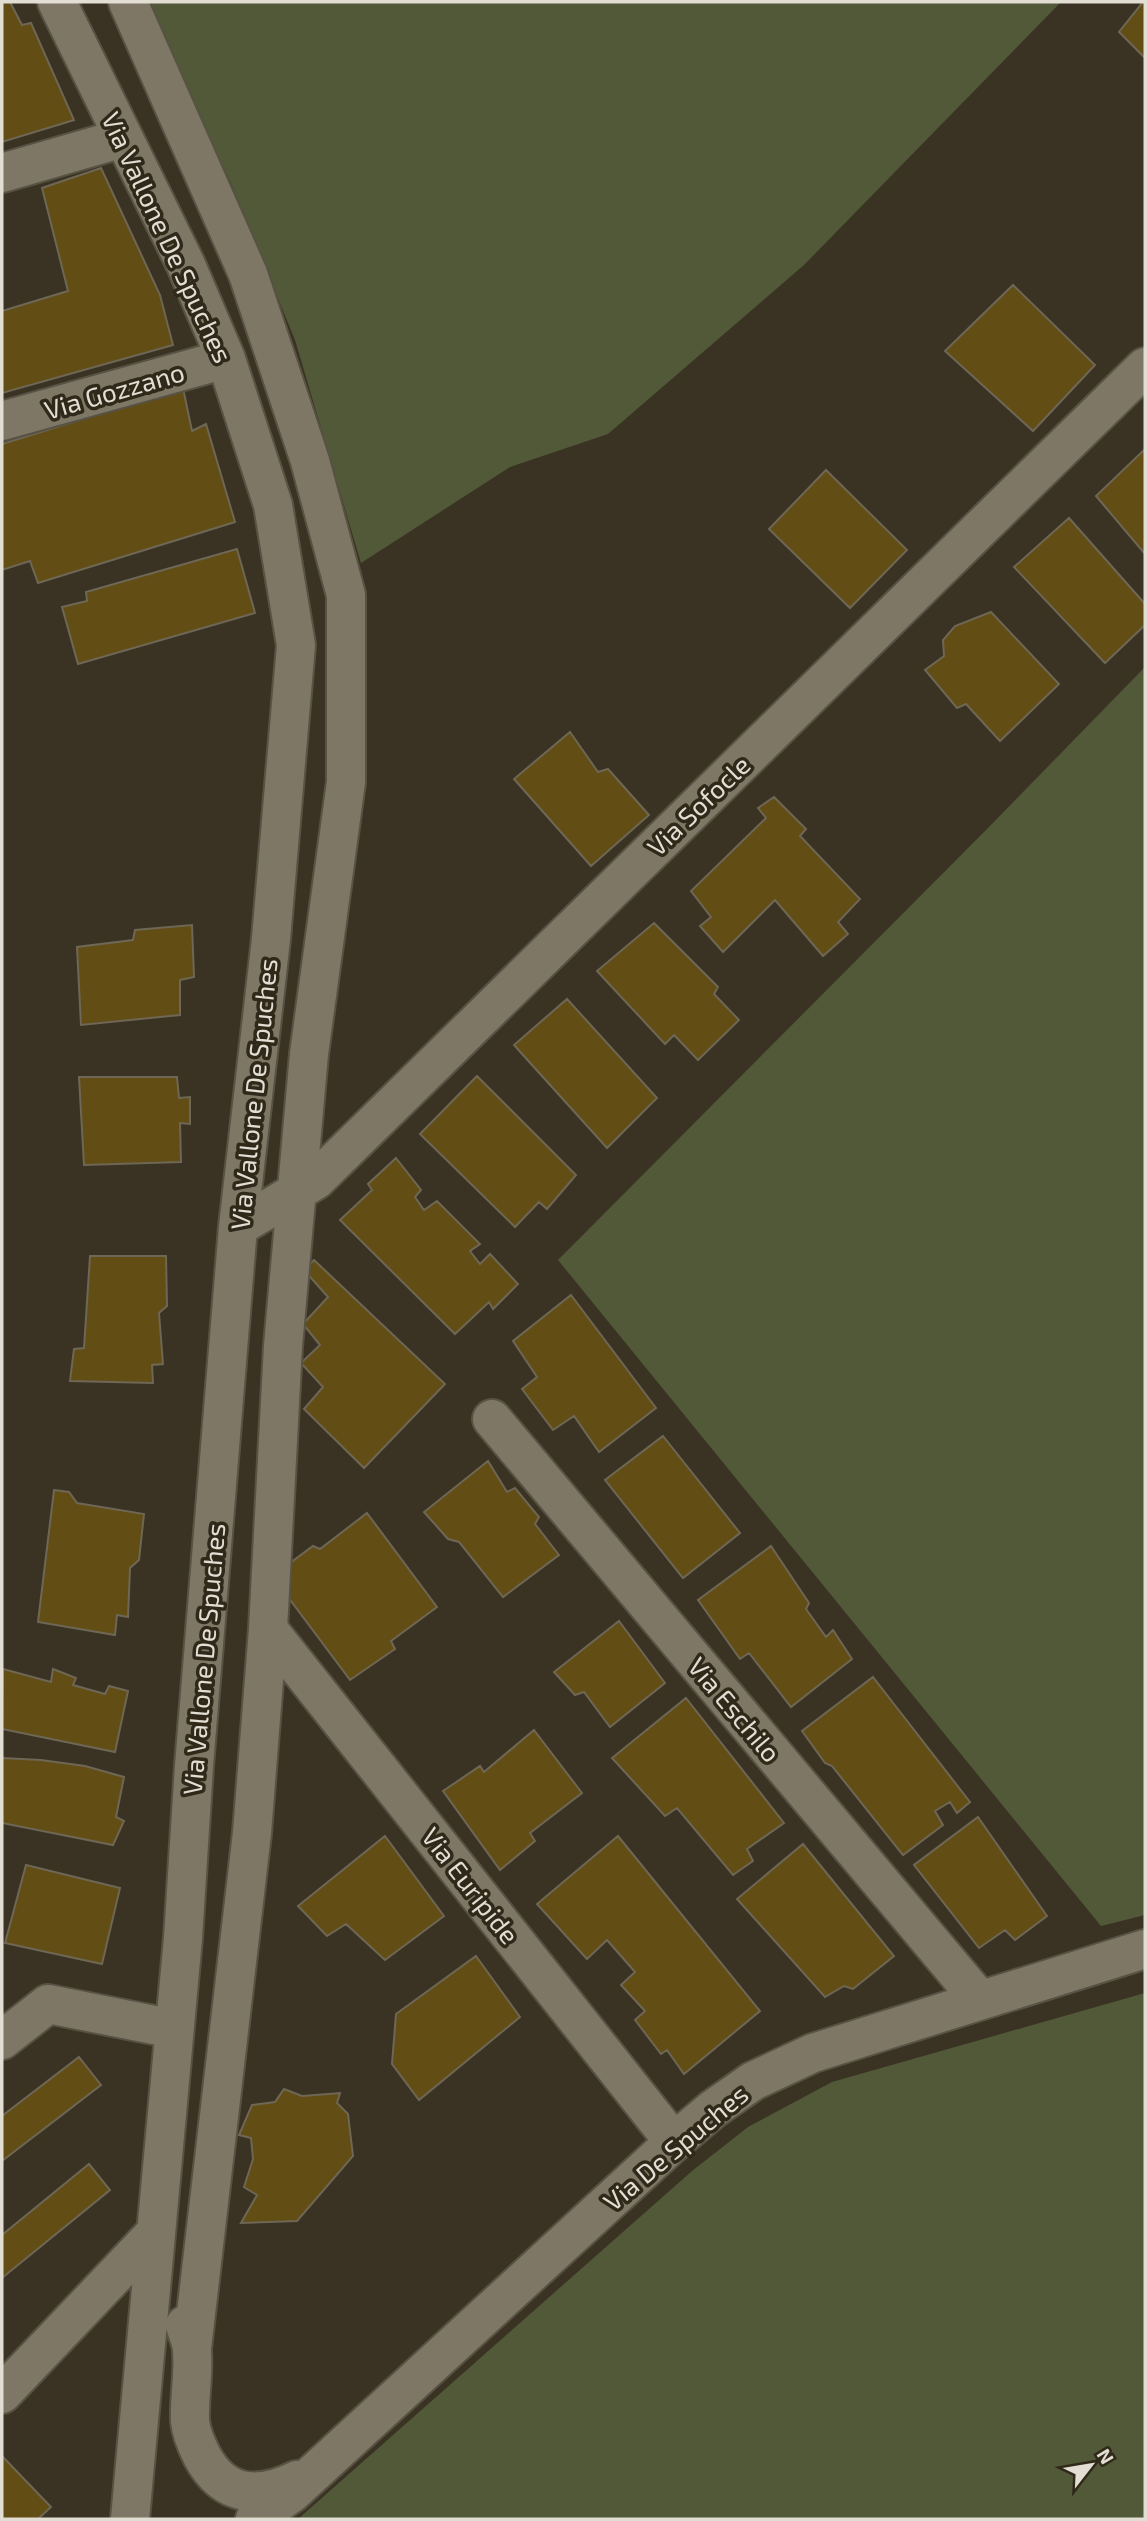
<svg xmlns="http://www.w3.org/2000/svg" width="1147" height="2521" viewBox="0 0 1147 2521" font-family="'Exo 2',sans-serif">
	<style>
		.green { fill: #515938 }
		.building { fill: #624d15; stroke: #6e6755; stroke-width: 2 }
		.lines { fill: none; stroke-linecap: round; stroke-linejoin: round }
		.minor-casing { stroke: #575244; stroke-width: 42 }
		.minor { stroke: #7f7766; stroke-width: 38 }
		.labels { text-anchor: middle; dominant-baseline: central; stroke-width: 7; stroke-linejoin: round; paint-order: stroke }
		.street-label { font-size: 26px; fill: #e2ded4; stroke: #30291a }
	</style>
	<rect width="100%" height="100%" fill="#3a3323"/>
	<!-- green -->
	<path class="green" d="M144,2h917l-257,263 -196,169 -98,33 -149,96 -66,-223 -65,-159z
		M1145,667v1248l-44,11 -543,-666 431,-433z
		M1145,1993v526h-847l394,-348 56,-44 84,-45z"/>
	<!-- building -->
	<path class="building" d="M2,2h8l12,23 9,-2 43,97 -72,22z
		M1143,2h2v56l-26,-26z
		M101,168l59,127 13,50 -171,48v-82l66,-20 -26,-103z
		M1013,285l82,80 -62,66 -88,-80z
		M183,388l9,43 14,-7 29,98 -197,61 -8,-22 -28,9v-126z
		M1145,449v105l-49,-58z
		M826,470l81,80 -57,58 -81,-79z
		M1069,518l76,86v21l-40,38 -91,-96z
		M237,549l18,64 -177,51 -16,-57 25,-6 -1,-9z
		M991,612l68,72 -59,57 -34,-37 -9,4 -32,-38 19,-14 -1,-16 12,-14z
		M570,732l28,40 10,-3 41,46 -58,51 -77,-87z
		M774,797l32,32 -6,7 60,63 -22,23 10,12 -25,22 -48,-56 -52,52 -23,-26 11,-9 -20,-26 75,-73 -8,-10z
		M654,923l64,64 -4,7 25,26 -41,40 -24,-25 -9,9 -68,-73z
		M192,925l2,52 -14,3v35l-99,10 -4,-78 56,-7 2,-10z
		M567,999l90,99 -50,50 -93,-103z
		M477,1076l99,99 -29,34 -8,-7 -24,25 -95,-93z
		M79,1077h98l2,21 11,-1v27l-10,-1 1,39 -97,3z
		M396,1158l25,32 -6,7 9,13 13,-9 43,43 -10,7 10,13 10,-10 28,30 -25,25 -4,-7 -34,32 -115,-114 32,-30 -4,-6z
		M90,1256h76l1,50 -8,7 4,51 -11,1 1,18 -83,-2 4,-32 10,-1z
		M314,1260l131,124 -81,84 -60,-59 19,-22 -22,-24 19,-18 -17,-21 25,-27 -24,-27z
		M571,1295l85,113 -57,44 -25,-36 -21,14 -31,-41 15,-12 -24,-36z
		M663,1436l77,97 -57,45 -78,-98z
		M488,1461l19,31 8,-4 24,29 -4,7 24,31 -56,42 -44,-55 -11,-3 -24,-27z
		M54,1490l15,2 8,11 67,11 -5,46 -9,8 -2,49 -11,-2 -2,20 -77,-13z
		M367,1513l70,94 -46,34 4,8 -45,31 -74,-99 10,-15 27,-20 7,3z
		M771,1546l38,57 -3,6 20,28 7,-7 19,29 -61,48 -42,-54 -9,6 -42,-59z
		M619,1621l46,62 -55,44 -26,-35 -9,3 -21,-23z
		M3,1669l48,13 2,-13 23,9 -3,7 32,9 4,-8 19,5 -13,61 -113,-23z
		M873,1677l97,125 -13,11 -7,-11 -15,9 8,14 -40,30 -71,-89 -7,-3 -23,-32z
		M686,1698l98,125 -37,26 6,12 -20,14 -56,-67 -12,8 -53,-58z
		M534,1730l48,63 -52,40 5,8 -35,29 -57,-79 37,-25 4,6z
		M2,1758l39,2 44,6 39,11 -8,40 8,4 -11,24 -111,-22z
		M978,1817l69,99 -32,24 -10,-10 -26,18 -65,-83z
		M385,1836l59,80 -59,44 -39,-36 -19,12 -29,-30z
		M618,1836l142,175 -76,63 -17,-24 -6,4 -26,-34 10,-9 -24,-26 14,-13 -28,-32 -20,19 -50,-55z
		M803,1844l91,112 -41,33 -9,-3 -19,11 -88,-98z
		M26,1865l94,23 -18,76 -97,-21z
		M476,1956l44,61 -101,83 -27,-36 4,-50z
		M79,2057l22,28 -99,76v-45z
		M284,2089l18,7 38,-3 -3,10 11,11 5,42 -56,65 -56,2 16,-28 -13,-8 9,-28 -2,-21 -12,-3 13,-30 23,-3z
		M89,2164l21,26 -108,88v-43z
		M2,2456l49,51 -13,12h-36z"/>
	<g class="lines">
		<defs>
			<path id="minor" d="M57,2l129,263 40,94 47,146 23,140 -25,294 -33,288 -44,539 -11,172 -53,581
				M128,2l120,272 62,187 36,134v187l-37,272 -26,292 -15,283 -16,204 -60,515
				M2,173l121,-35
				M2,421l224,-62
				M238,1227l78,-47 829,-813
				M492,1419l487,580
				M268,1629l406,513
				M2,2040l46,-36 126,25
				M185,2325c2,8 7,17 7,26 2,23 -3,46 -2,70 1,11 7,25 12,35 22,41 56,43 95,24
				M2,2394l154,-162
				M255,2519l37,-26 382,-351 39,-33 40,-28 60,-28 332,-104"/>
		</defs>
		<!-- minor casing -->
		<use href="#minor" class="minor-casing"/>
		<!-- minor -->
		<use href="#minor" class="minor"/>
	</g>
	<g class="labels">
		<!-- street labels -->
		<g class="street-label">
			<text transform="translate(168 237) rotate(65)">Via Vallone De Spuches</text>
			<text transform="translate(114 390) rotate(-16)">Via Gozzano</text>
			<text transform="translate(698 805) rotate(-44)">Via Sofocle</text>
			<text transform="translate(253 1094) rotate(-84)">Via Vallone De Spuches</text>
			<text transform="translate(203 1659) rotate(-85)">Via Vallone De Spuches</text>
			<text transform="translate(735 1709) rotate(50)">Via Eschilo</text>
			<text transform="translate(471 1885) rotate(52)">Via Euripide</text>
			<text transform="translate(675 2147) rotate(-40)">Via De Spuches</text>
		</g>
	</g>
	<!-- border -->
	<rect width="1147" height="2521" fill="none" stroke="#e2ded4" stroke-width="7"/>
	<!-- north arrow -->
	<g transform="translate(1091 2465) rotate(59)" stroke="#30291a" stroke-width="5" paint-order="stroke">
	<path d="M0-5L12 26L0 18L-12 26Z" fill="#e2ded4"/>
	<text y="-10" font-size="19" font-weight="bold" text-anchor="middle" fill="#e2ded4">N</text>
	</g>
</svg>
